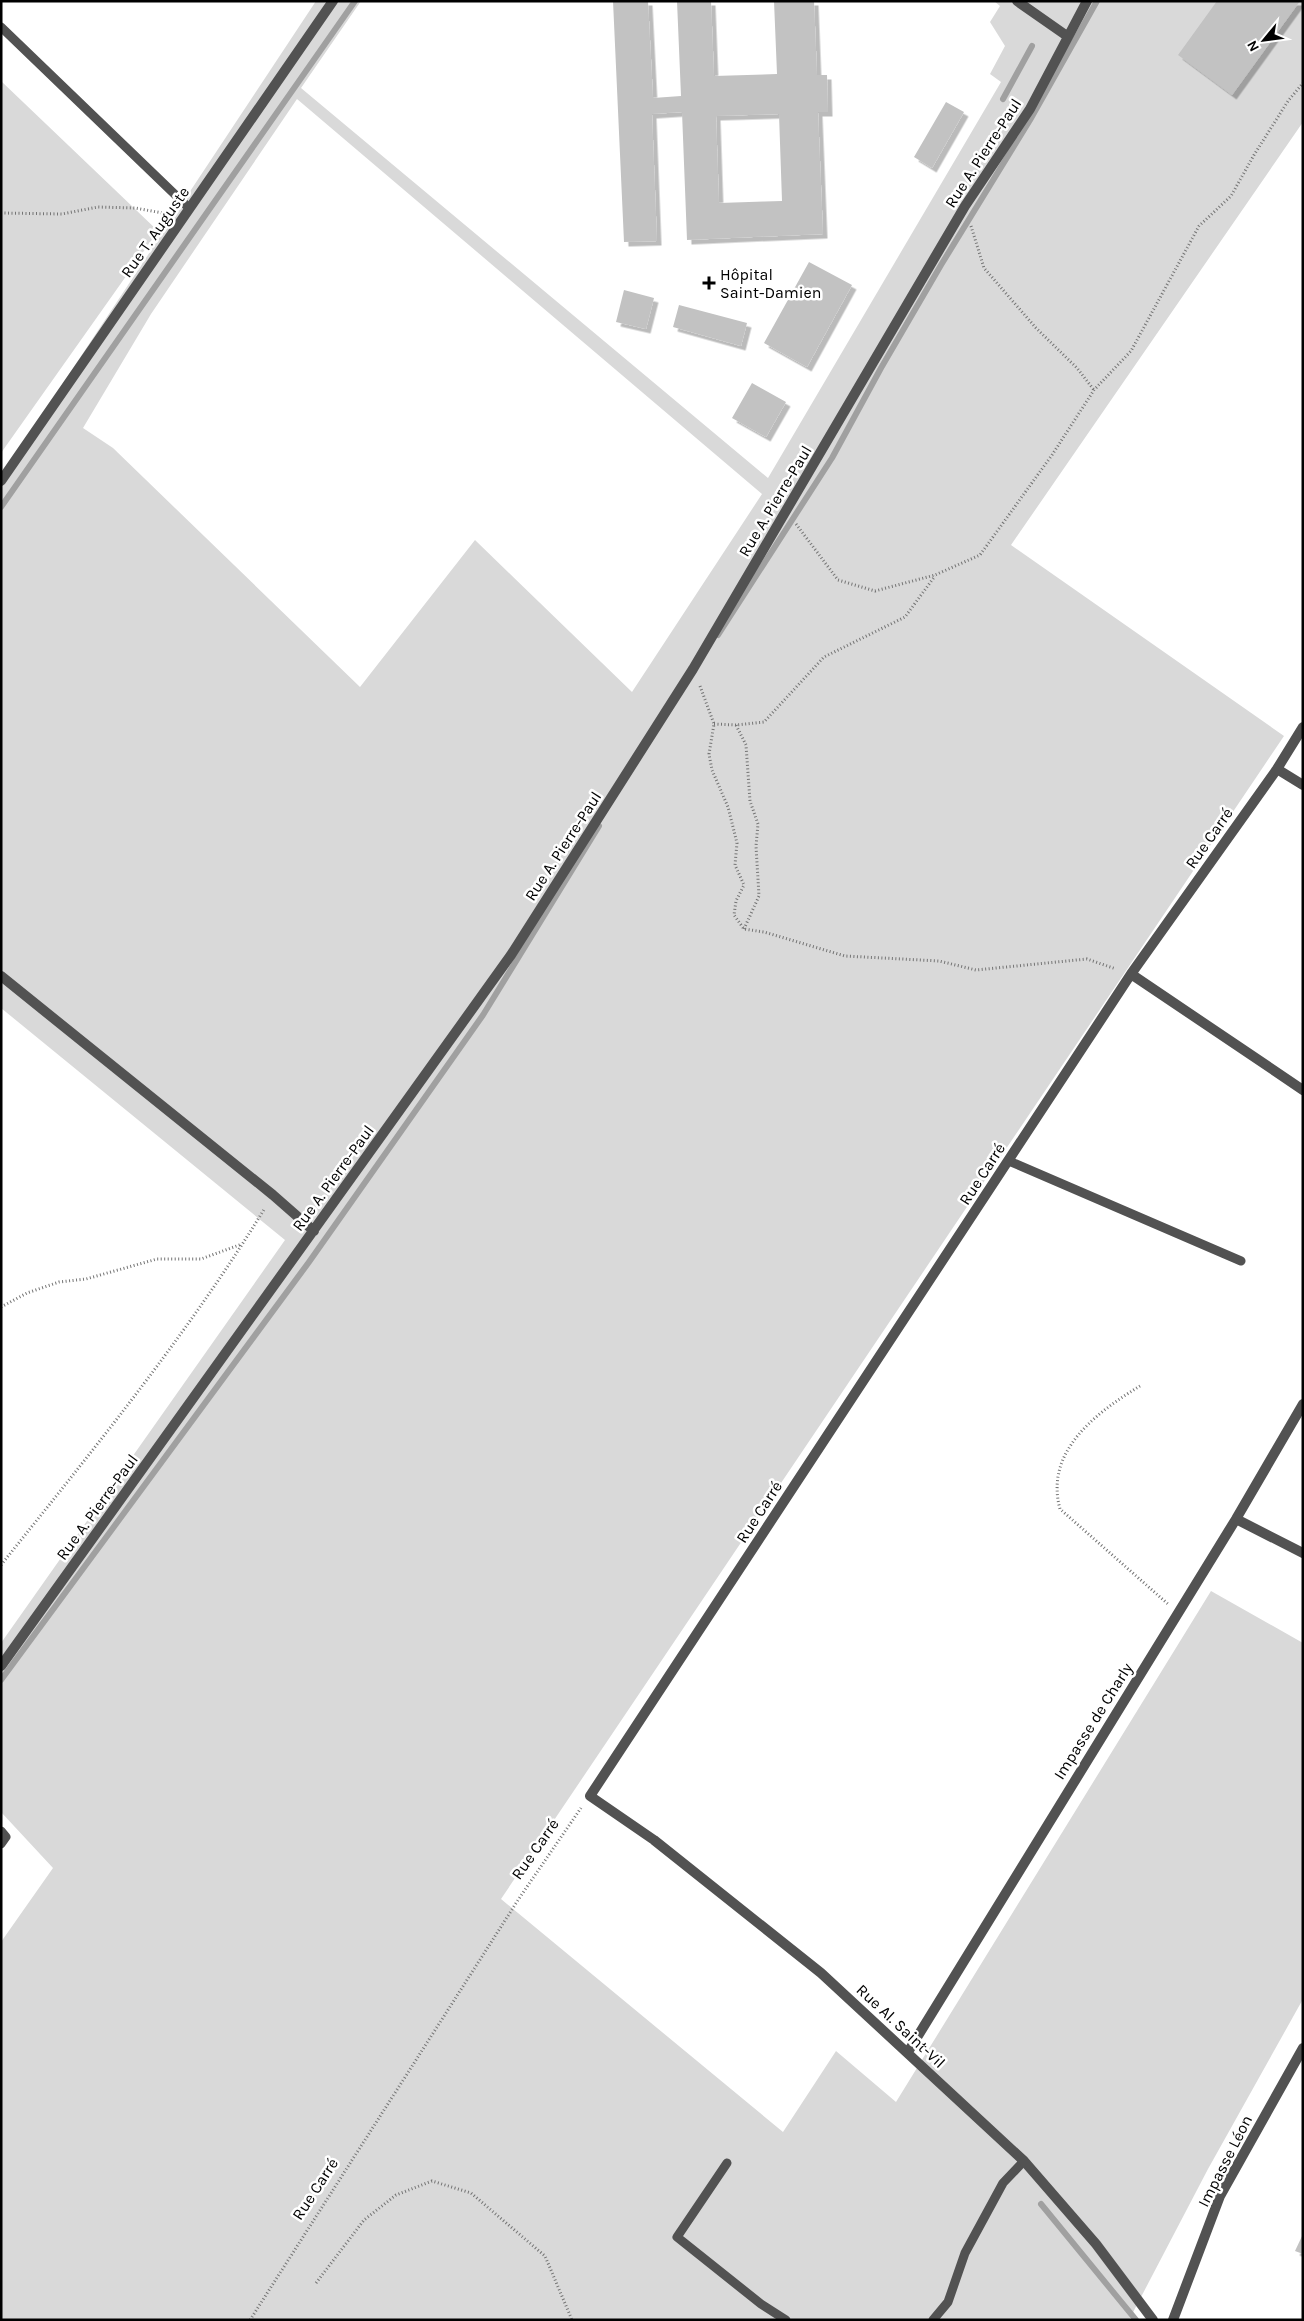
<svg xmlns="http://www.w3.org/2000/svg" width="1304" height="2321" viewBox="0 0 1304 2321" font-family="Karla,sans-serif">
	<style>
		.green { fill: #d9d9d9; fill-rule: evenodd }
		.lines { fill: none; stroke-linecap: round; stroke-linejoin: round }
		.stream { stroke: #a0a0a0; stroke-width: 6 }
		.building { fill: #c2c2c2; fill-rule: evenodd; filter: url(#shadow) }
		.path { stroke: #747474; stroke-width: 3; stroke-dasharray: 1 2.5; stroke-linecap: butt }
		.service { stroke: #525252; stroke-width: 9 }
		.minor { stroke: #525252; stroke-width: 10 }
		.poi-dot { fill: #000; stroke: #fff; stroke-width: 2 }
		.labels { text-anchor: middle; dominant-baseline: central; stroke-width: 5; stroke-linejoin: round; paint-order: stroke }
		.street-label { font-size: 16px; fill: #000; stroke: #fff }
		.poi-label { font-size: 16px; fill: #000; stroke: #fff; text-anchor: start }
	</style>
	<defs>
		<filter id="shadow"><feDropShadow dx="4.5" dy="4.5" stdDeviation="0" flood-color="#0004"/></filter>
	</defs>
	<rect width="100%" height="100%" fill="#fff"/>
	<!-- green -->
	<path class="green" d="M316,1h45l-60,87 467,390 233,-396 -11,-8 15,-28 -15,-24 10,-16 -6,-5h309v121l-292,423 273,191 -783,1163 282,233 53,-81 60,51 315,-511 92,52v356l-95,170 -79,151h-1128v-378l52,-74 -52,-56v-169l284,-403 -284,-232v-531zM297,99l465,395 -130,198 -157,-152 -115,147 -247,-239 -30,-20 68,-114z
		M1,81l157,150 -157,222z"/>
	<g class="lines">
		<!-- stream -->
		<path class="stream" d="M1003,99l29,-53
			M1,507l354,-506
			M718,635l114,-177 49,-90 60,-103 89,-145 67,-119
			M1,1680l308,-418 174,-247 116,-189
			M1041,2204l95,116"/>
	</g>
	<!-- building -->
	<path class="building" d="M613,1h35l5,97 28,-2 -4,-95h34l3,75 63,-2 -3,-73h40l3,74h10l1,37h-10l5,122 -136,6 -5,-128 -30,2 5,127 -33,1zM779,114l3,87 -63,2 -3,-87z
		M1217,1h83l-68,94 -54,-40z
		M946,102l18,10 -32,56 -18,-11z
		M809,262l43,23 -45,82 -43,-24z
		M624,290l30,8 -8,31 -30,-7z
		M679,305l68,18 -6,23 -68,-19z
		M752,383l34,19 -20,35 -34,-19z
		M1303,2234v20l-8,-3z"/>
	<g class="lines">
		<!-- path -->
		<path class="path" d="M1,213l61,1 36,-7 37,1 33,6
			M971,226l13,42 52,60 41,40 17,22
			M796,524l42,56 37,11 60,-16 45,-20 72,-100 42,-65 37,-39 68,-125 32,-30 23,-41 34,-54 15,-18
			M700,686l14,38 -5,30 3,16 16,37 9,36 -2,22 9,20 -8,16 -2,14 10,14 20,3 81,24 94,5 37,9 111,-11 29,10
			M714,724l22,1
			M744,929l15,-33 -3,-50 2,-22 -8,-23 -4,-56 -10,-20 28,-3 60,-65 81,-40 30,-41
			M1,1307l26,-14 32,-11 27,-3 71,-20h44l41,-15
			M1140,1386c-43,26 -96,65 -80,123l108,95
			M1,1565c92,-115 187,-231 264,-357
			M316,2283l48,-63 32,-25 36,-14 39,12 74,63 27,64
			M250,2320l270,-423 61,-89"/>
		<!-- service -->
		<path class="service" d="M1,27l188,181
			M1009,1161l232,100
			M1,1831l5,6 -5,7
			M727,2163l-50,74 84,67 25,16
			M933,2320l15,-18 17,-49 38,-70 21,-22"/>
		<!-- minor -->
		<path class="minor" d="M1017,1l50,35
			M1,481l332,-480
			M1277,769l26,16
			M1131,974l172,116
			M1,976l272,219 41,36
			M1236,1519l67,34
			M1,1666l510,-711 182,-286 272,-463 65,-97 57,-108
			M908,2052l328,-533 67,-115
			M1153,2320l-57,-76 -72,-83 -203,-188 -167,-133 -64,-44 541,-822 146,-205 26,-42
			M1173,2320l47,-124 83,-148"/>
	</g>
	<!-- markers -->
	<path class="poi-dot" d="M706.5 275.5h5v5h5v5h-5v5h-5v-5h-5v-5h5z"/>
	<g class="labels">
		<!-- street labels -->
		<g class="street-label">
			<text transform="translate(983 153) rotate(-57)">Rue A. Pierre-Paul</text>
			<text transform="translate(155 232) rotate(-55)">Rue T. Auguste</text>
			<text transform="translate(775 501) rotate(-59)">Rue A. Pierre-Paul</text>
			<text transform="translate(1209 838) rotate(-55)">Rue Carré</text>
			<text transform="translate(563 846) rotate(-57)">Rue A. Pierre-Paul</text>
			<text transform="translate(982 1174) rotate(-57)">Rue Carré</text>
			<text transform="translate(333 1178) rotate(-54)">Rue A. Pierre-Paul</text>
			<text transform="translate(97 1507) rotate(-54)">Rue A. Pierre-Paul</text>
			<text transform="translate(759 1512) rotate(-57)">Rue Carré</text>
			<text transform="translate(1093 1721) rotate(-58)">Impasse de Charly</text>
			<text transform="translate(535 1849) rotate(-55)">Rue Carré</text>
			<text transform="translate(901 2026) rotate(43)">Rue Al. Saint-Vil</text>
			<text transform="translate(1225 2161) rotate(-63)">Impasse Léon</text>
			<text transform="translate(315 2189) rotate(-57)">Rue Carré</text>
		</g>
		<!-- poi labels -->
		<g class="poi-label">
			<text x="720" y="274">Hôpital<tspan x="720" dy="18">Saint-Damien</tspan></text>
		</g>
	</g>
	<!-- border -->
	<rect width="1304" height="2321" fill="none" stroke="#000000" stroke-width="5"/>
	<!-- north arrow -->
	<g transform="translate(1264 40) rotate(241)" stroke="#ffffff" stroke-width="4" paint-order="stroke">
	<path d="M0-4L9 19L0 12L-9 19Z" fill="#000000"/>
	<text y="-8" font-size="14" font-weight="bold" text-anchor="middle" fill="#000000">N</text>
	</g>
</svg>
